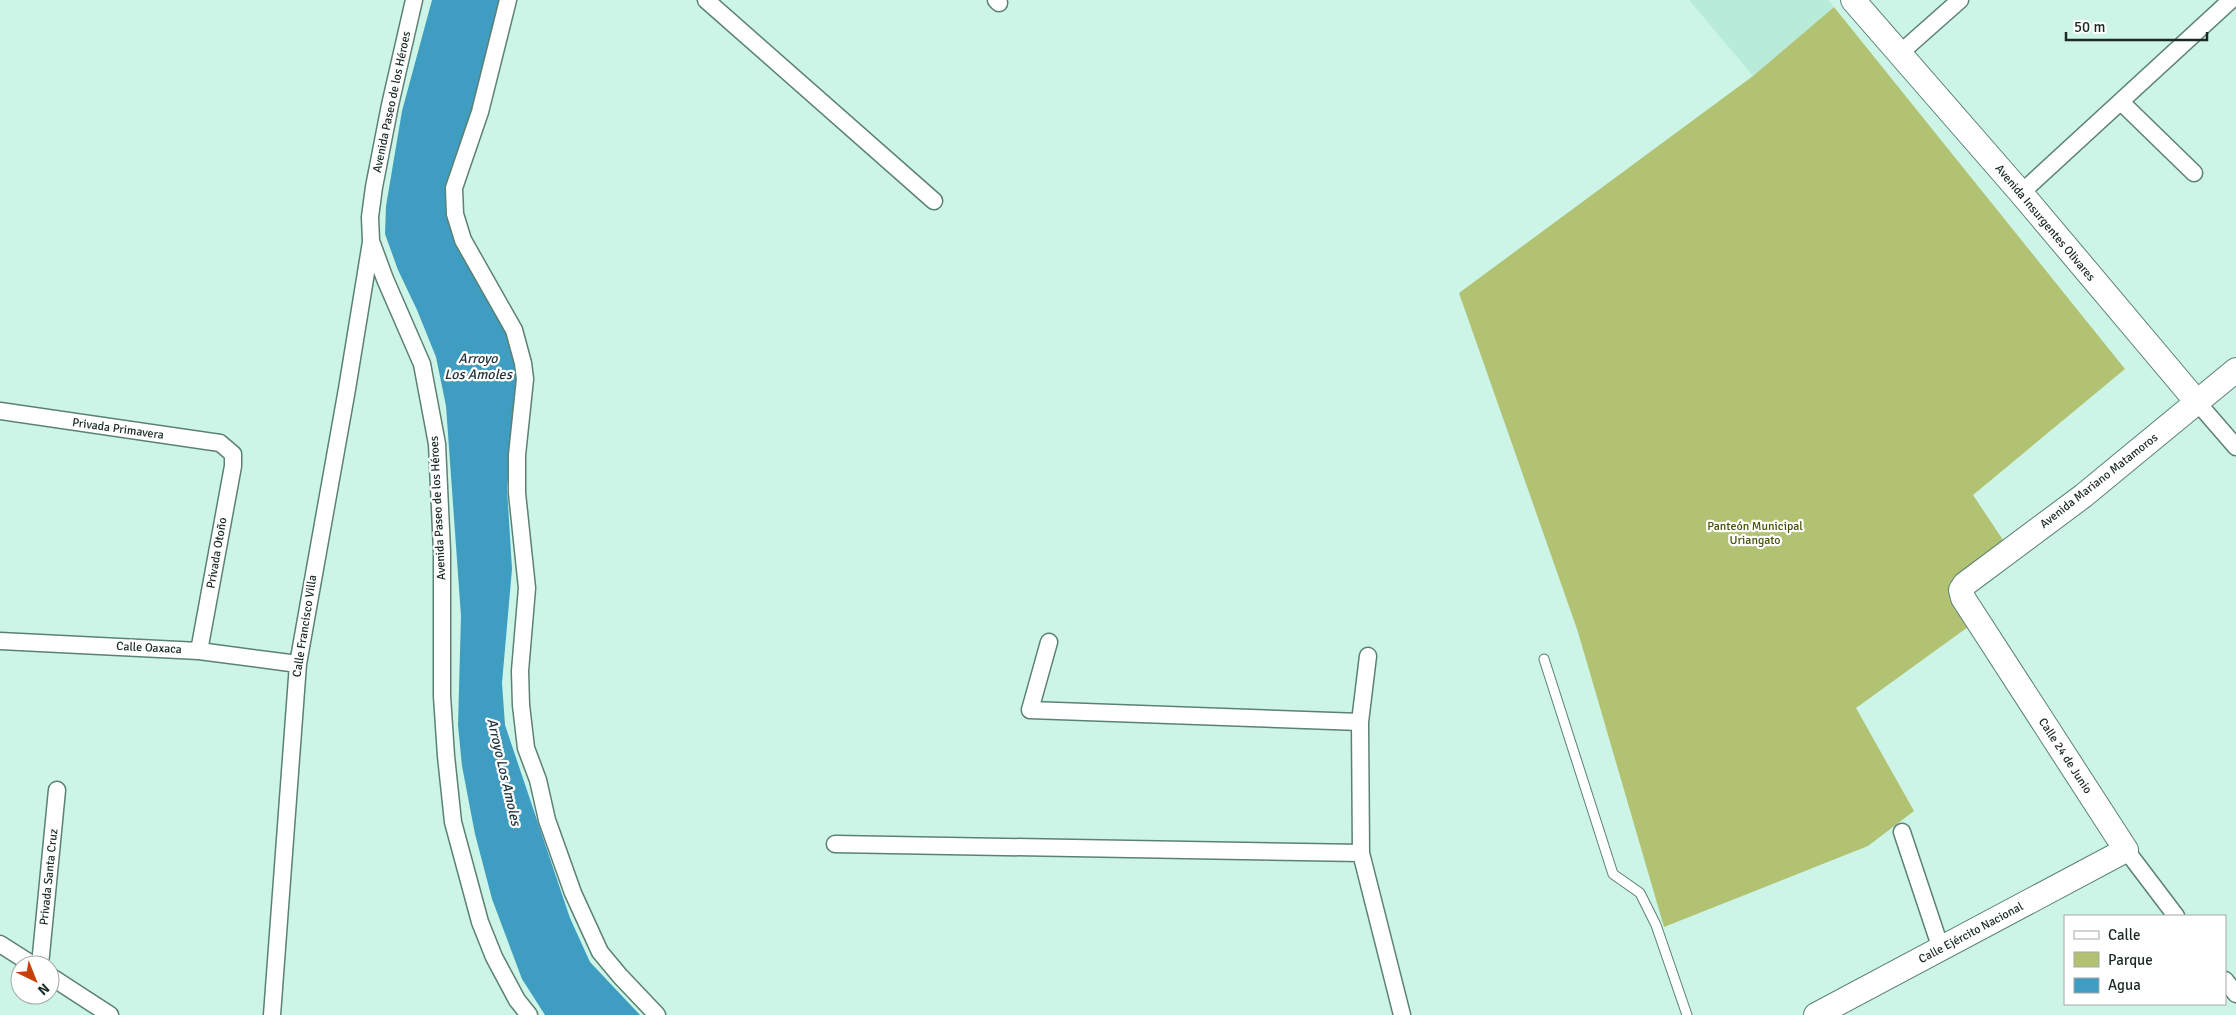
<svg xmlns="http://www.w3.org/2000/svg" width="2236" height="1015" viewBox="0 0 2236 1015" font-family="Signika,sans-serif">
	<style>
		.built { fill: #b9ebda }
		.green { fill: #b2c273 }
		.water { fill: #3e9dc0 }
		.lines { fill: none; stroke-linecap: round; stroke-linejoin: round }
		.lane-casing { stroke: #5b8174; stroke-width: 11 }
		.street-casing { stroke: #5b8174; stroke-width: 19 }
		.secondary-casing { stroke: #5b8174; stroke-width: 26 }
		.lane { stroke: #fff; stroke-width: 9 }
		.street { stroke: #fff; stroke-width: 16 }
		.secondary { stroke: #fff; stroke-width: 24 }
		.labels { text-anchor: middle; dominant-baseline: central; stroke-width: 4.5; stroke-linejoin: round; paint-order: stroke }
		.street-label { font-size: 12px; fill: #1b2a25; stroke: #fff }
		.park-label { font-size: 12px; fill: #475205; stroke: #fff }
		.water-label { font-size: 14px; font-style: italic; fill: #1e333c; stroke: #fff }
	</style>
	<rect width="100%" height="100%" fill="#cdf5e7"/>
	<!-- built -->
	<path class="built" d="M1689,0h139l6,7 -81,69z"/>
	<!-- green -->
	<path class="green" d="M1834,7l291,362 -152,126 32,48 -56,43 19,41 -112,81 58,103 -46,35 -204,81 -86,-295 -119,-339 294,-217z"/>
	<!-- water -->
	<path class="water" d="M432,0h67l-25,110 -27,88 64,137 7,47 -11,106 5,81 -10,114 3,42 65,193 20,44 50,53h-95l-23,-36 -30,-80 -17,-65 -13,-68 -4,-41 3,-109 -15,-210 -10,-49 -19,-47 -19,-40 -13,-36 1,-28 16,-95z"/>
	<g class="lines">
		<defs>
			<path id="lane" d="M1544,659l69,215 27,19 16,32 31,90"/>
			<path id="street" d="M414,0l-24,105 -16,82 -4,30 1,24 14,38 37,85 15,80 5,107v145l4,60 7,66 27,100 14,35 23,43 12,15
				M508,0l-28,112 -26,76 1,26 8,26 51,90 9,33 2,16 -8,76v38l10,95 -7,83 1,34 5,43 12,32 9,40 26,73 27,59 20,24 37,39
				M706,0l228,201
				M996,0l3,3
				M1899,54l61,-54
				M2121,102l73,71
				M2021,193l210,-193
				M2197,402l39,45
				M0,411l220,32 13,11v12l-34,185
				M0,641l199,10 99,13
				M1049,642l-19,68 330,12
				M1368,656l-8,66 1,131 41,162
				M1902,832l39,117
				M835,844l526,9
				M2126,850l50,66
				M0,944l33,21
				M40,965l17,-175
				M50,976l60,39
				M2225,980l11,14
				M272,1015l26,-351 49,-275 24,-147"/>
			<path id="secondary" d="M1853,0l168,193 176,209
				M1816,1015l310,-165 -163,-252 -2,-8 4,-6 118,-88 153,-126"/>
		</defs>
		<!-- lane casing -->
		<use href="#lane" class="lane-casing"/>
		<!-- street casing -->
		<use href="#street" class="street-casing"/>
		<!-- secondary casing -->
		<use href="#secondary" class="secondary-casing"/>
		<!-- lane -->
		<use href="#lane" class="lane"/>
		<!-- street -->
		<use href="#street" class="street"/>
		<!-- secondary -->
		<use href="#secondary" class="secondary"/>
	</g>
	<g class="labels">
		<!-- street labels -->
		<g class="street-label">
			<text transform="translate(392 102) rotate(-78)">Avenida Paseo de los Héroes</text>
			<text transform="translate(2045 223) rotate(50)">Avenida Insurgentes Olivares</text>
			<text transform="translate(118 429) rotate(8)">Privada Primavera</text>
			<text transform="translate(2099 481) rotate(-38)">Avenida Mariano Matamoros</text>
			<text transform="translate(438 508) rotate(-93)">Avenida Paseo de los Héroes</text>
			<text transform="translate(217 553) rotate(-80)">Privada Otoño</text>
			<text transform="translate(305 626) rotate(-81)">Calle Francisco Villa</text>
			<text transform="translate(149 648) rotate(3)">Calle Oaxaca</text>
			<text transform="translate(2065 756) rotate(57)">Calle 24 de Junio</text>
			<text transform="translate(49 877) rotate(-84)">Privada Santa Cruz</text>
			<text transform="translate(1971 933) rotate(-28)">Calle Ejército Nacional</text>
		</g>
		<!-- park labels -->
		<g class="park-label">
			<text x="1755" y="526">Panteón Municipal<tspan x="1755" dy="14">Uriangato</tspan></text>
		</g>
		<!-- water labels -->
		<g class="water-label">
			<text x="478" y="358">Arroyo<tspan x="478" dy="16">Los Amoles</tspan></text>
			<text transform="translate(504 772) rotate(77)">Arroyo Los Amoles</text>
		</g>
	</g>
	<!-- legend -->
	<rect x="2064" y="915" width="162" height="90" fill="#ffffff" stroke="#a4aaa8"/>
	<rect x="2074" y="931" width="25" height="8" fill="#ffffff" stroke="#a4aaa8"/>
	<text x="2108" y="940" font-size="15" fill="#1b2a25">Calle</text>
	<rect x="2074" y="952" width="25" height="15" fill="#b2c273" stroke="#a4aaa8"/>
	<text x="2108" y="965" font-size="15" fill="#1b2a25">Parque</text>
	<rect x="2074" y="978" width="25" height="15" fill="#3e9dc0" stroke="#a4aaa8"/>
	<text x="2108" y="990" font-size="15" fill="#1b2a25">Agua</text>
	<!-- north arrow -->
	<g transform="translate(35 980) rotate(137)"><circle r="24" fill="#ffffff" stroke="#a4aaa8"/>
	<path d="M0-4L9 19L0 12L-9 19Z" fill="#c7400a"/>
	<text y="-8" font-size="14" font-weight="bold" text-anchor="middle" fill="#1b2a25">N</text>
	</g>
	<!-- scale -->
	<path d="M2066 32v8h141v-8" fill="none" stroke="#1b2a25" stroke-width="2.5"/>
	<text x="2074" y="32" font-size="15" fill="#1b2a25" stroke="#ffffff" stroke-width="4" paint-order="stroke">50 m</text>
</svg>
